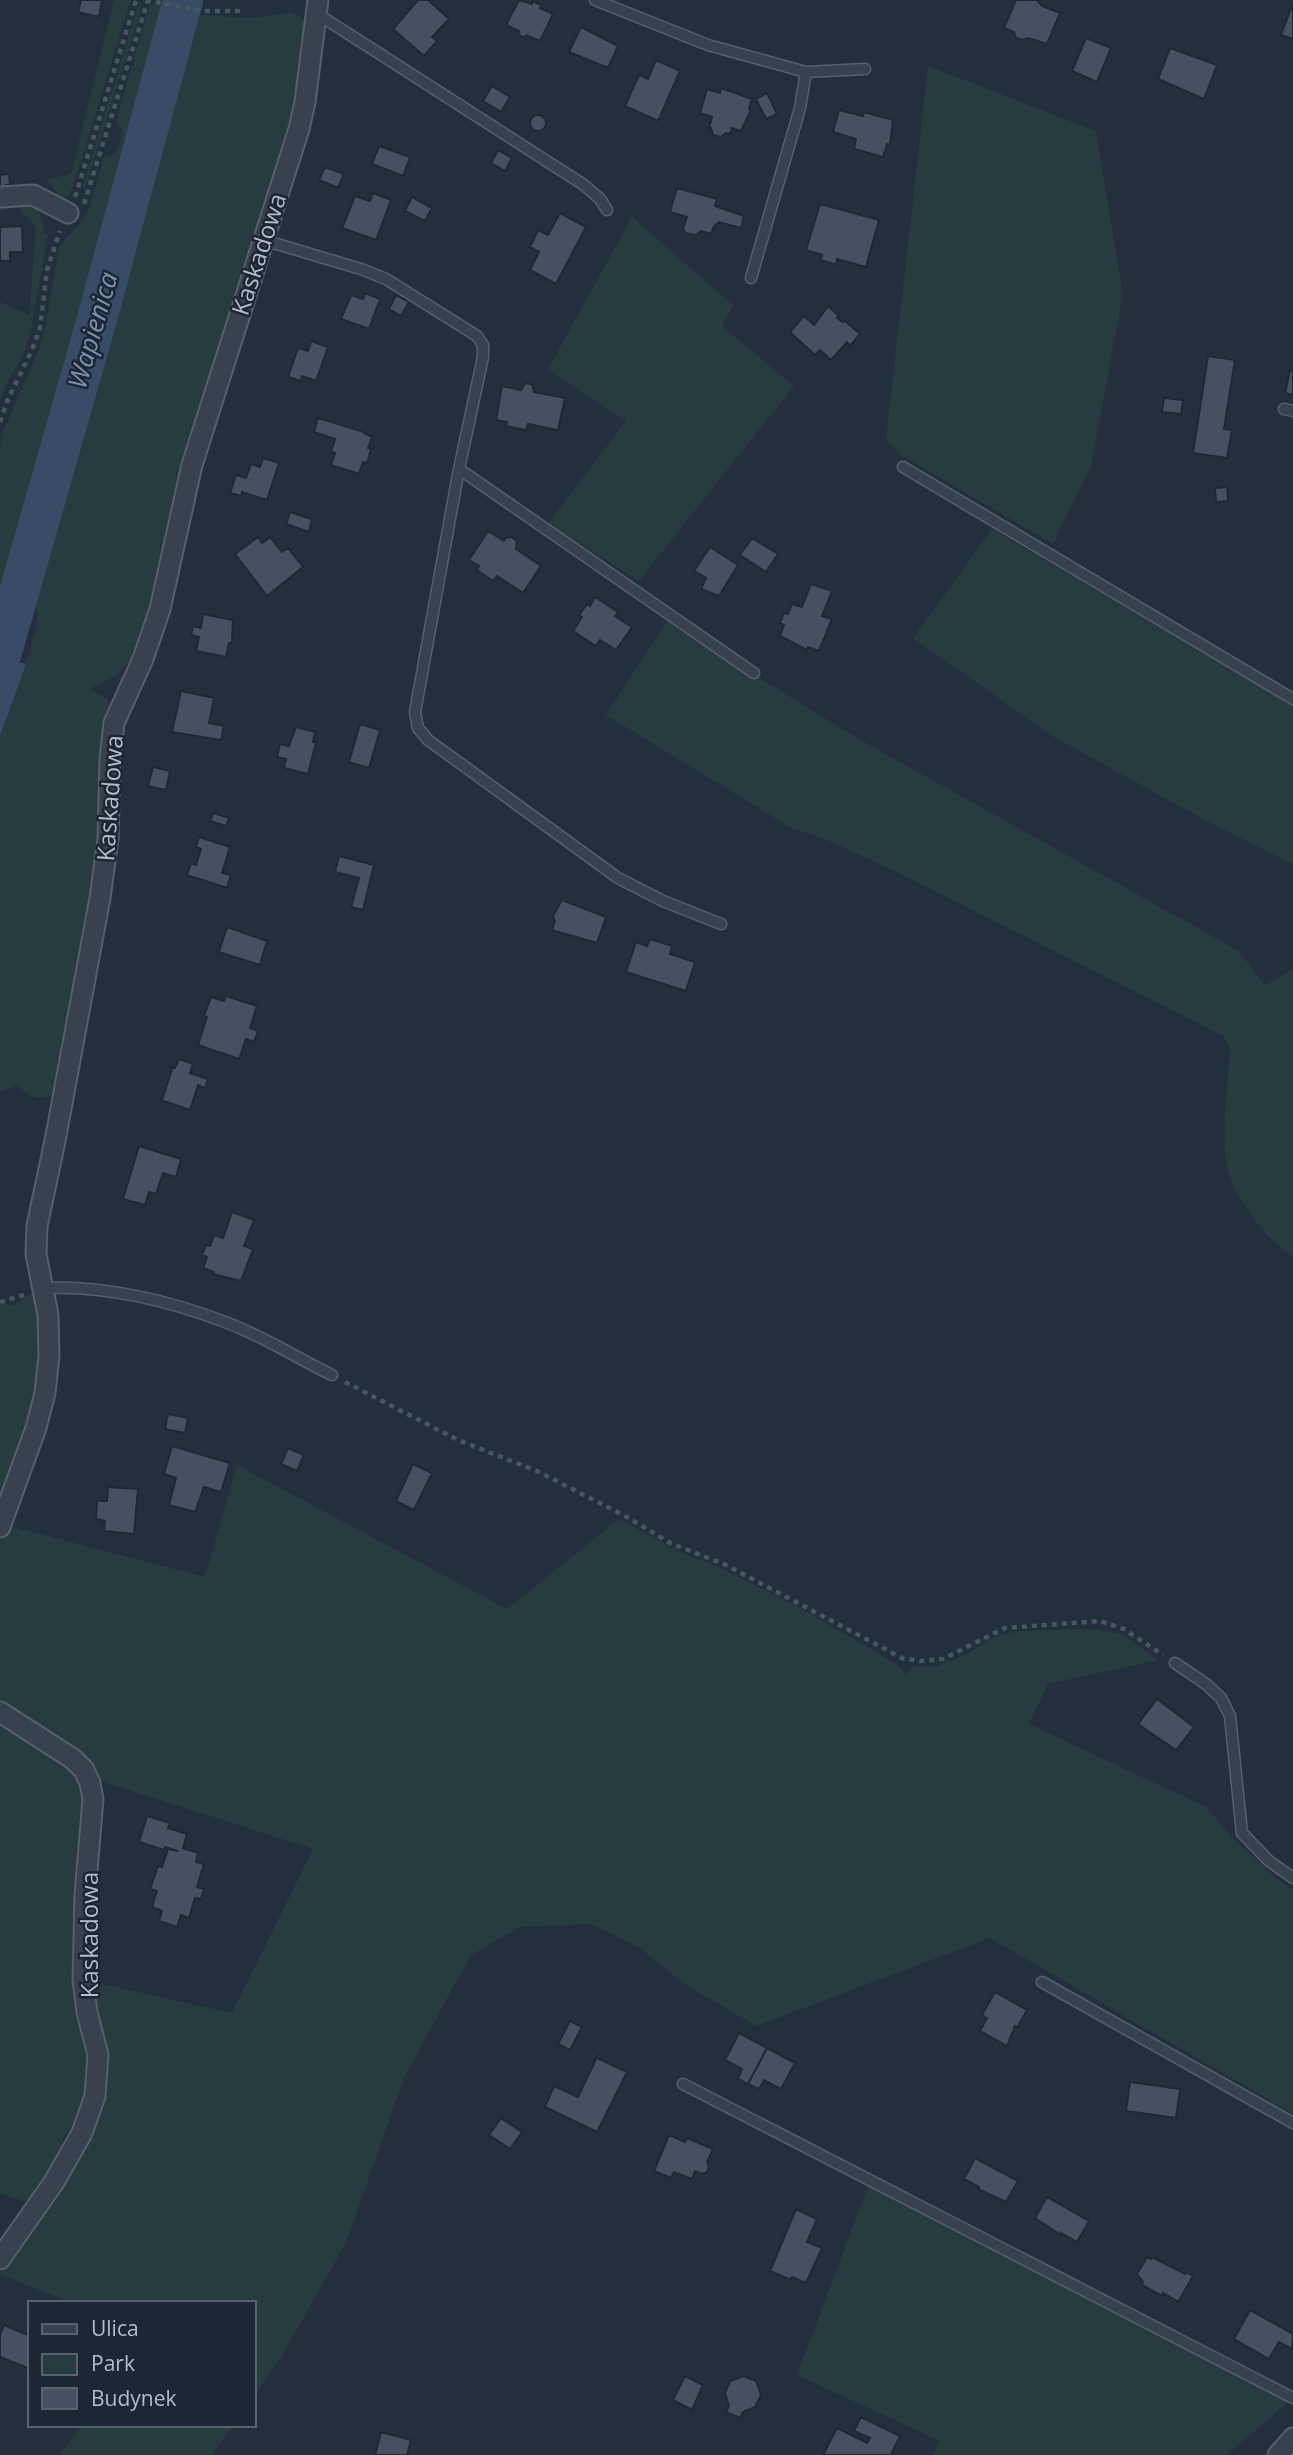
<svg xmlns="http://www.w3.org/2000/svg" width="1293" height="2455" viewBox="0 0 1293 2455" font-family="'Open Sans',sans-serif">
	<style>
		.green { fill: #263c3f }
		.water { fill: #394c67 }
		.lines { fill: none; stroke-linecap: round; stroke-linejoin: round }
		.river { stroke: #394c67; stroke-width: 40 }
		.building { fill: #455162; stroke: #1f2835; stroke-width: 2 }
		.lane-casing { stroke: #565f6c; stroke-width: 13 }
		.street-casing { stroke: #565f6c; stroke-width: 23 }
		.path { stroke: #44595c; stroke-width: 4.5; stroke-dasharray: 5 5; stroke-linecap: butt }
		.lane { stroke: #38414e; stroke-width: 10 }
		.street { stroke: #38414e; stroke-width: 19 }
		.labels { text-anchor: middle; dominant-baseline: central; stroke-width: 5; stroke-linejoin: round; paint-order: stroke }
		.street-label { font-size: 24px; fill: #b4bcc9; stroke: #1d2633 }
		.water-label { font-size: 26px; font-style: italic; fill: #7c92b1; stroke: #1d2633 }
	</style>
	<rect width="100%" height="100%" fill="#242f3e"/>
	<!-- green -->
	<path class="green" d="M114,0h17l-58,187 -6,10 -9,1 -6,-13 -7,-5 26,-6z
		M150,4l24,4 -161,565 -13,19v-146l3,-14 35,-80 7,-24 14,-81 24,-27 7,-13 14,-51 12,-2 6,-18v-7l-6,-8z
		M138,6l4,1 -57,182 -3,-1z
		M288,12c12,2 16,6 20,18l-8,71 -131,451 -35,105 -17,18 -27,14 18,11 -7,140 -44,252c-17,11 -25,5 -40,-6l-14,4 -3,4v-358l26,-72 11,-39 -2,-46 38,-133 113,-433c34,3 68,9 102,-1z
		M928,66l168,65 27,163 -32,173 -38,77 -151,-88 -16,-17z
		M0,202c27,0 42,-1 44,31l4,1 -18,100 -6,19 -16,28 -8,20v-99l29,13 7,-87 -18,-21 -18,4z
		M632,217l101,88 -11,21 72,60 -155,195 -91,-57 78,-103 -78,-52z
		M992,529l301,176v159l-92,-46 -147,-81 -141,-99z
		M667,621l190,117 382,213 26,34 28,-15v287c-31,-22 -66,-66 -68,-105 -2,-34 3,-69 5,-103l-7,-13 -328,-165c-34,-14 -66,-34 -102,-42l-187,-114z
		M33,1293l8,2v92l-41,125v-211l12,5z
		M237,1465l270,144 112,-90 68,36 34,13 81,41 93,54 12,12 5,-8 26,-1 27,-11 31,-19 23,-5 73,-2 30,5 36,26 -110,24 -19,40 177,83 28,32 41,38 18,12v225l-303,-176 -234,88 -73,-43 -43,-35 -49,-24 -72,3 -49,29 -66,122 -58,165 -66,116 -26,37v-93h-182l-72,-29 92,-149 -3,-144 143,32 81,-164 -219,-70 -94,-74v-164l6,-16 199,52z
		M0,1722l61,38 15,13 8,24 9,257 -4,41 -10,31 -13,7 -12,28 -27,41 -27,-9z
		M869,2184l118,64 301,154 -61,53h-294l7,-14 -143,-66z
		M83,2425h150l-21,30h-153z"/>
	<!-- water -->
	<path class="water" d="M0,656l26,8 -26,72z"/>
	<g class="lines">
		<!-- river -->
		<path class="river" d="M0,659l97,-340 86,-319"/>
	</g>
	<!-- building -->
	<path class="building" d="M81,0h21l-3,17 -21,-5z
		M418,0h10l21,19 -17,18 5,4 -13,15 -31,-27z
		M519,0l13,4 1,-3 8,4 -1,3 13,6 -13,27 -14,-6 -1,3 -7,-4 1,-3 -13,-6z
		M1016,0h21l5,6 18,7 -13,31 -19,-6 -5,2 -7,-2 -2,-6 -10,-4z
		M1293,3v36l-12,-4z
		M581,27l37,19 -10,22 -39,-16z
		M1086,38l25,10 -14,34 -25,-11z
		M1170,48l47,17 -13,34 -46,-20z
		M656,60l24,11 -22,50 -33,-15 14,-31 9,4z
		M492,86l18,11 -9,15 -18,-11z
		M721,88l31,11 -3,10 2,1 -10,21 -9,-3 -2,6 -4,-1 -5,4 -8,-2 -2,-7h-2l3,-11 -12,-4 7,-24 13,4z
		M767,93l10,21 -11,5 -10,-20z
		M839,110l24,6 1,-4 29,8 -3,25 -3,-1 -4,13 -29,-8 2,-10 -23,-7z
		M530 123a8 8 0 1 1 16 0a8 8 0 1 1-16 0Z
		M379,146l31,11 -7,19 -31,-12z
		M498,150l14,8 -7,13 -14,-8z
		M325,167l19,7 -6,14 -19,-8z
		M9,174l1,10 -10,3v-12z
		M677,188l40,11 -2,7 29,10 -3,12 -22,-6 -5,4 -3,8 -10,-3 -5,4 -11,-2 -2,-5 4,-11 -17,-5z
		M373,193l18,7 -15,40 -34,-12 13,-32 15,5z
		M412,197l20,11 -7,13 -20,-10z
		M820,204l59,16 -13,47 -29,-8 -1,6 -15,-5 1,-5 -16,-5z
		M560,213l26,14 -30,57 -26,-14 9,-18 -9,-5 8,-17 10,5z
		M22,226l1,26h-13v9h-10v-34z
		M365,293l15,6 -11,30 -28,-10 10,-24 12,4z
		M396,295l13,7 -8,14 -12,-7z
		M828,306l11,10 -2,2 6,4 1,-2 16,14 -10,12 -3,-4 -16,18 -11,-10 -5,5 -25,-23 14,-16 10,9z
		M311,341l17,6 -12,34 -14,-5 -1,5 -13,-4 10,-29 10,3z
		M1208,356l27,4 -11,69 8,1 -5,28 -34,-5z
		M1290,370l3,1v24l-8,-2z
		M525,383l7,1 2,8 31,6 -7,32 -30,-6 -2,6 -20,-4 1,-4 -11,-2 6,-34 19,4z
		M1164,398l19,2 -2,14 -19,-2z
		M318,418l46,14v1l8,4 -4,11 3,1 -4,14 -4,-1 -4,12 -28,-9 4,-12 -4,-1 4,-13 -21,-7z
		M263,458l16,5 -12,37 -25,-8 -1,4 -11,-3 6,-18 10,3 5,-14 9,3z
		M1227,487l1,14 -12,1 -1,-14z
		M290,512l22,7 -3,13 -23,-8z
		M488,531l16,10 2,-3 6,-1 5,4 -1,8 25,17 -18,27 -26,-17 -4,5 -16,-11 2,-4 -10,-6z
		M258,537l4,6 8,-6 12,15 6,-4 15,19 -36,29 -32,-42z
		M752,538l26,16 -12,18 -26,-17z
		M710,547l28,18 -19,31 -18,-7 5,-11 -12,-7z
		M811,584l21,7 -10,25 10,3 -13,32 -11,-4 -1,3 -27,-14 4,-11 -4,-2 4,-10 4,1 4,-10 10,3z
		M595,597l23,15 -3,4 17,11 -16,23 -16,-10 -4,6 -23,-15 9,-14 -3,-2 8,-11 3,2z
		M203,614l30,6 -1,23h-3l-3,14 -30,-6 3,-14 -8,-2 2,-9 8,2z
		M181,691l33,7 -5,25 15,3 -3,14 -49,-8z
		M360,724l20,6 -11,38 -20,-6z
		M296,727l19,5 -2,10 3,1 -8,31 -24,-6 2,-9 -9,-2 3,-13 9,2z
		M153,767l17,4 -4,19 -18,-4z
		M213,813l16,5 -3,8 -16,-5z
		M199,837l31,10 -8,26 9,2 -4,13 -40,-13 4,-12 5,2 5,-16 -5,-2z
		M339,856l35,9 -11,45 -12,-3 8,-29 -24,-6z
		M562,900l44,17 -9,26 -45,-13 3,-9 -2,-5z
		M227,927l40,14 -7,24 -41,-13z
		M650,939l22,7 -2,8 25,8 -9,29 -60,-19 10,-30 11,4z
		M226,996l31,10 -7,22 8,3 -4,11 -8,-3 -7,20 -41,-14 9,-28 -3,-1 7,-19 13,4z
		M179,1059l14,5 -3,9 18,6 -3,9 -7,-3 -8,25 -32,-11 4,1 10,-31 -3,-3 6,2z
		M139,1146l42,13 -5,18 -13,-4 -7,21 -7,-2 -4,13 -22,-6z
		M232,1212l22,8 -10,26 9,3 -12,32 -28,-7 1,-2 -11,-4 4,-11 -5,-2 4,-10 4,1 4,-11 9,3z
		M168,1414l20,4 -3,15 -20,-4z
		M172,1446l58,17 -9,29 -17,-5 -9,25 -26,-7 7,-27 -12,-4z
		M288,1448l16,7 -7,16 -16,-7z
		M413,1464l19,9 -18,37 -18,-9z
		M108,1487l30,2 -4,45 -30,-3 1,-10 -9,-2 1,-18h10z
		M1157,1699l37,28 -18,23 -38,-26z
		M147,1816l23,7 -2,5 19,6 -4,14 15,5 -2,9 8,2 -7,23 7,2 -3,10 -6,-1 -6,20 -8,-3 -4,12 -18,-6 3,-10 -10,-4 5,-16 -7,-2 8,-23 4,1 6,-18 10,2 -13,-4 -1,3 -25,-8z
		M995,1992l32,18 -10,18 -2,-2 -8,20 -27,-15 7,-13 -5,-3z
		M570,2021l12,6 -12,23 -12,-6z
		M739,2033l28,15 -19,36 -10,-5 4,-10 -17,-9z
		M767,2048l28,15 -14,26 -17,-9 -5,9 -11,-5z
		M598,2055l2,1 -1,3 28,13 -30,60 -52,-25 9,-21 24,11z
		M1130,2082l50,7 -4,29 -50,-7z
		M501,2118l21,14 -12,17 -21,-14z
		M669,2135l16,7 2,-4 26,11 -6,13 2,5 -2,5 -5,2 -7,-3 -3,8 -18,-7 -3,6 -17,-7z
		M975,2158l43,23 -12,21 -28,-13 1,-2 -15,-8z
		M1047,2197l42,24 -12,21 -16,-9v2l-26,-17z
		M796,2209l21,10 -10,23 15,6 -16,35 -14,-6 -1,3 -21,-9z
		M1147,2257l4,2 1,-2 33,17 1,-2 7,4 -16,28v-3l-14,-8 -1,3 -20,-11 1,-3 -6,-8z
		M1250,2310l43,24 -1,15 -13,-7 -10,17 -35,-20z
		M4,2325l26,11v33l-30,-12v-22z
		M685,2376l18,9 -11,25 -19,-10z
		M744,2376l12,5 5,14 -6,12 -12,5 -3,6 -14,-6 3,-6 -4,-13 5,-12z
		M861,2417l39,19 -9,19h-68l14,-27 30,15 3,-5 -16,-7z
		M381,2432l30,8 -4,15h-32z"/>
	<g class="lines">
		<defs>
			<path id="lane" d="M595,0l113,45 98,27 59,-3
				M316,13l268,172 16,14 7,11
				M263,240l98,29 25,10 91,57 6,9v12l-24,112 295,204
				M751,278l49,-170 6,-36
				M1284,409l9,2
				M903,467l390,232
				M459,469l-44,243 3,16 10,12 190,138 45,23 58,23
				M45,1288c59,-3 125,13 180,34 36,13 72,36 107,53
				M1175,1663l31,21 15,14 9,18 12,117 27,28 24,17
				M1042,1982l251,141
				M683,2084l610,314"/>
			<path id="street" d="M0,197l33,-2 35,18
				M0,1527l36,-99 9,-35 4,-37 -1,-41 -12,-61 1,-28 18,-85 45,-243 8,-59 2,-80 4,-36 29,-64 17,-50 32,-144 107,-336 6,-27 13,-102
				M0,1712l73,47 11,11 6,13 3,16 -8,96 -2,85 4,32 11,43 -3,41 -13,37 -28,49 -54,77
				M1278,2455l15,-17"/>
		</defs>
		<!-- lane casing -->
		<use href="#lane" class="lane-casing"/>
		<!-- street casing -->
		<use href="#street" class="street-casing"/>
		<!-- path -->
		<path class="path" d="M146,0l57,11h41
			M75,197l61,-197
			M84,204l64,-204
			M0,422l8,-23 24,-49 8,-22 7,-58 13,-39
			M0,1302l24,-7
			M345,1382l113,58 79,31 90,46 45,27 52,20 178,94 18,3 23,-2 62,-31 95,-7 24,8 39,26"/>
		<!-- lane -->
		<use href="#lane" class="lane"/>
		<!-- street -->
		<use href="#street" class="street"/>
	</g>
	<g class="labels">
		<!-- street labels -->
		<g class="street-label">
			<text transform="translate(258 254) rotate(-72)">Kaskadowa</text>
			<text transform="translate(109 798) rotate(-86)">Kaskadowa</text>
			<text transform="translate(88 1935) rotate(-90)">Kaskadowa</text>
		</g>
		<!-- water labels -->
		<g class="water-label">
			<text transform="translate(92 330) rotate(-74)">Wapienica</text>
		</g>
	</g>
	<!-- legend -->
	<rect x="28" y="2301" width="228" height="126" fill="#1d2633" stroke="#59626f" stroke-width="2"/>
	<rect x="42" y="2324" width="35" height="10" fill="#38414e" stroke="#59626f" stroke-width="2"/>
	<text x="91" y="2336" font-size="21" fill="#b4bcc9">Ulica</text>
	<rect x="42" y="2354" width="35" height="21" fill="#263c3f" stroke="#59626f" stroke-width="2"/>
	<text x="91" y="2371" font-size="21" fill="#b4bcc9">Park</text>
	<rect x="42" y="2388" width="35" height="21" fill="#455162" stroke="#59626f" stroke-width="2"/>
	<text x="91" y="2406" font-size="21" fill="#b4bcc9">Budynek</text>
</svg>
